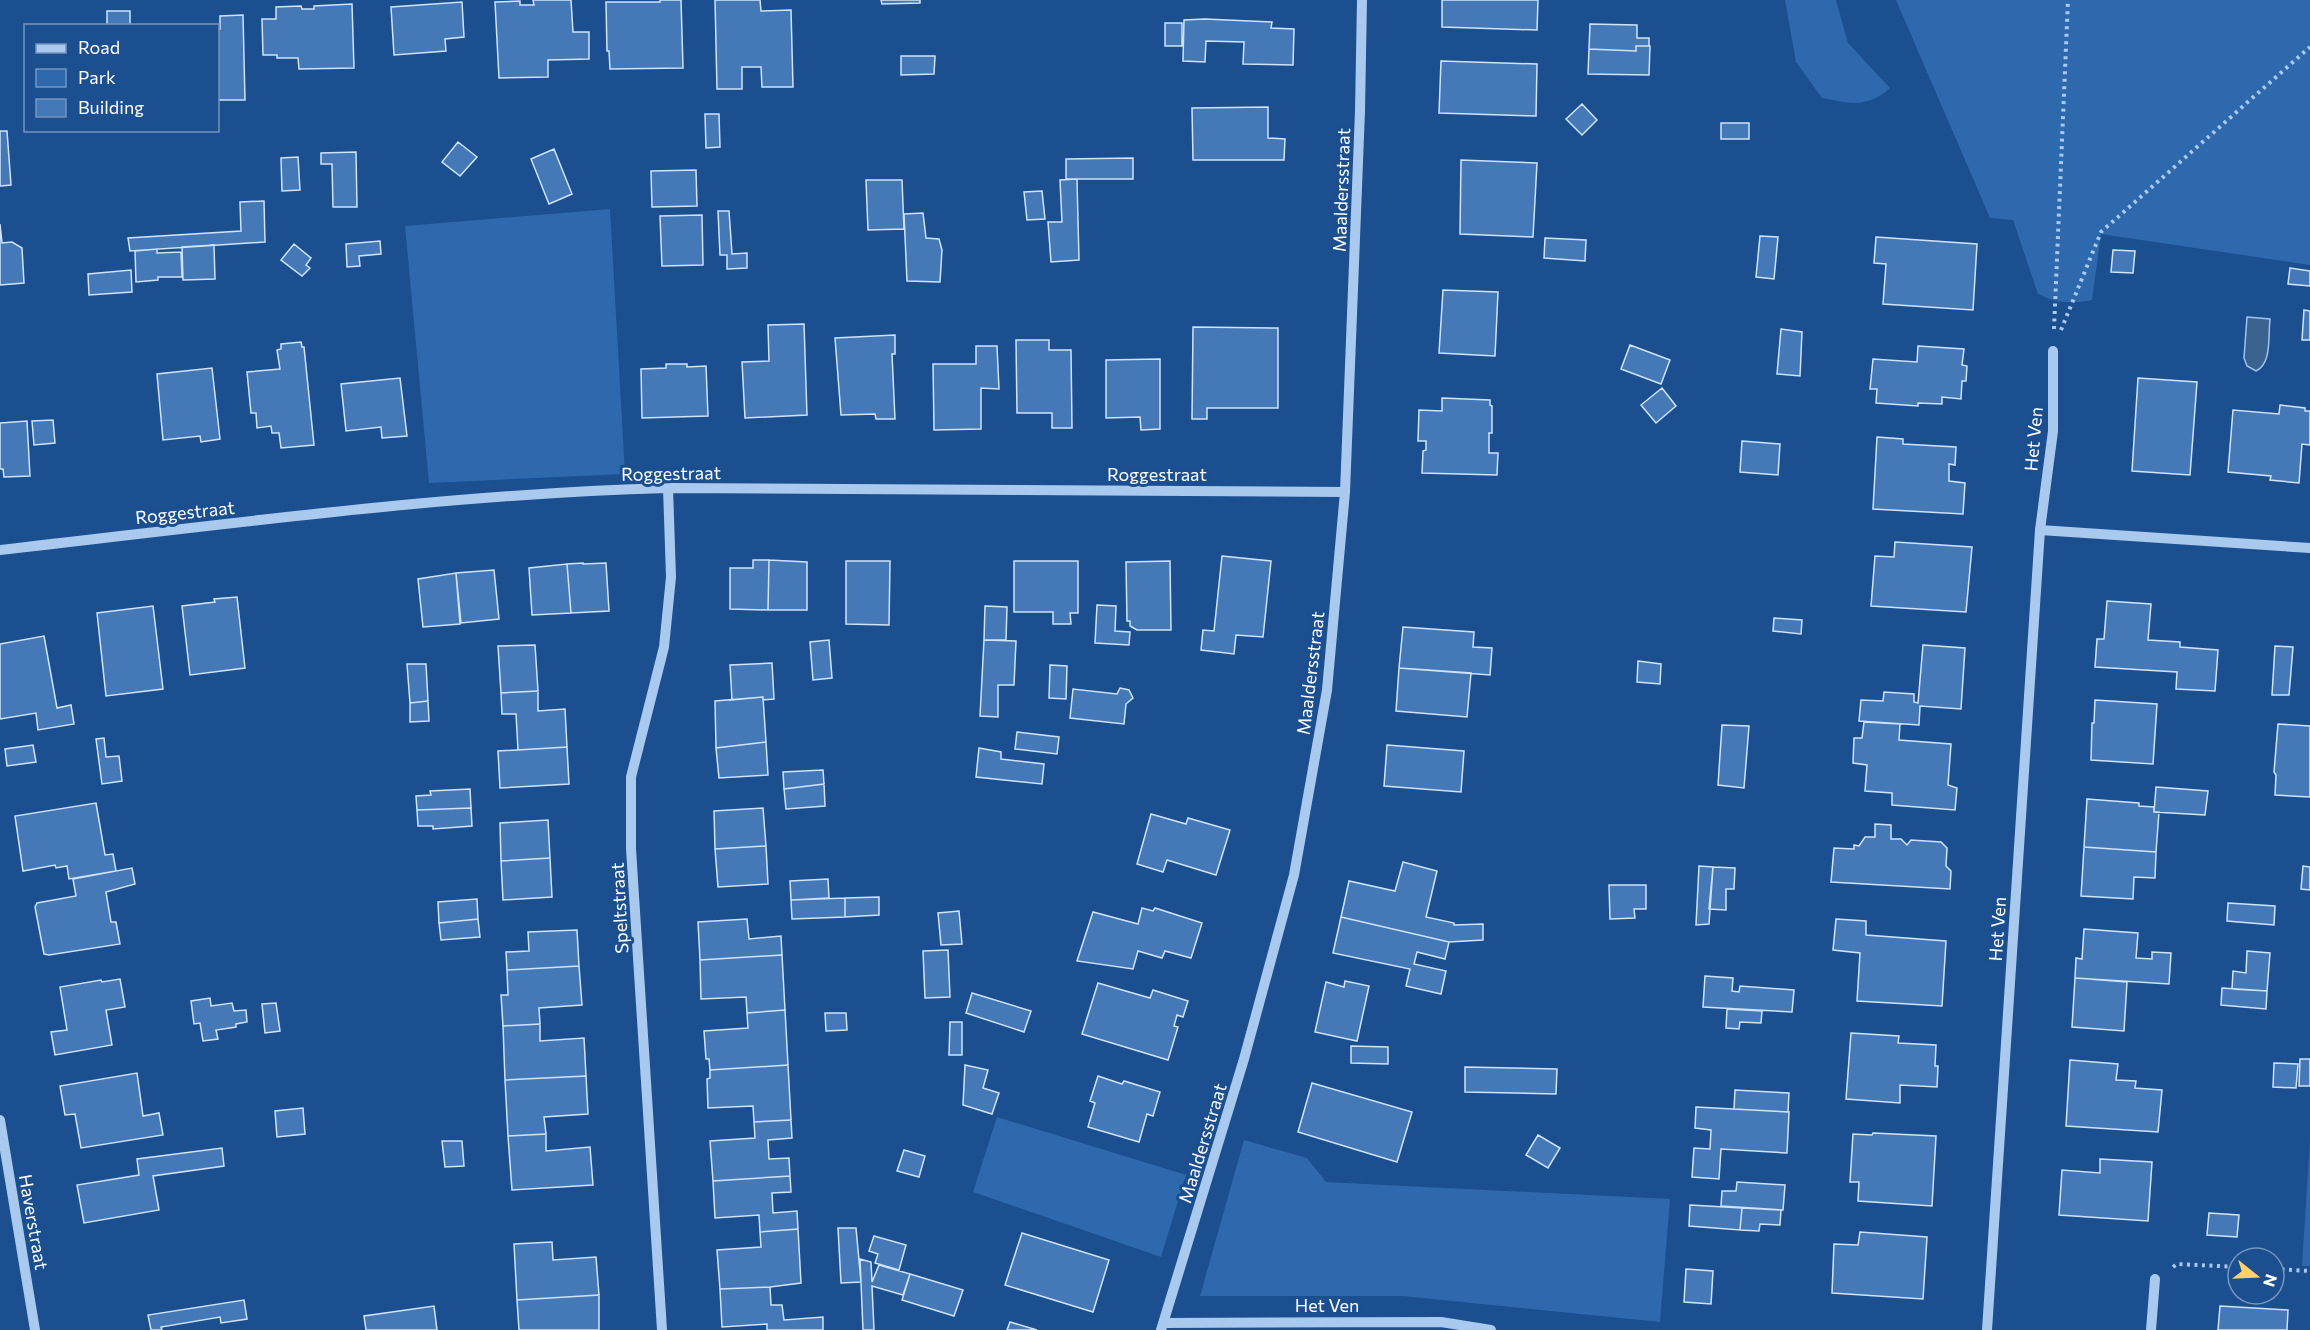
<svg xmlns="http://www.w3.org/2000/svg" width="2310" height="1330" viewBox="0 0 2310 1330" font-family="Commissioner,sans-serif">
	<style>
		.green { fill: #2e69ad }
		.water { fill: #3c6290; stroke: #9cc4f0; stroke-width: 1.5 }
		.building { fill: #4478b7; stroke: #cfe3fa; stroke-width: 1.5 }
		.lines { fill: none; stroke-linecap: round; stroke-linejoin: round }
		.path { stroke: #a9c9ee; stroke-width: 4; stroke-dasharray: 3 4.5; stroke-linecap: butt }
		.minor { stroke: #a9c9ee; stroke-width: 10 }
		.labels { text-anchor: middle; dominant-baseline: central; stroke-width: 6; stroke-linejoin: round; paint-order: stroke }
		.street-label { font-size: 18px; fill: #fff; stroke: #1b4f8f }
	</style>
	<rect width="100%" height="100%" fill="#1b4f8f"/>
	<!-- green -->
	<path class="green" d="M1785,0h51l12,43 42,45c-23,21 -41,15 -68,10l-26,-36z
		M1896,0h414v265l-209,-31 -9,66c-20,4 -36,3 -54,-6l-25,-74 -23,-2z
		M610,209l15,265 -196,9 -24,-257z
		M997,1117l189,58 -25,82 -188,-65z
		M1244,1140l63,18 19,24 344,17 -10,123 -257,-26h-203z
		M2310,1140v126h-8z"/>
	<!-- water -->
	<path class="water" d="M2247,317l23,2c-2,17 2,45 -14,52l-9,-5 -3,-8z"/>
	<!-- building -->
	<path class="building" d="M533,0h38l2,32h16v27l-41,1v17l-49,1 -4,-76 25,-1v4h14z
		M660,0h21l2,68 -73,1 -1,-18h-2l-1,-49h54z
		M715,0h45l1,11 30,-1 2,77h-31l-1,-20h-19v22h-25z
		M881,0h39v3l-38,1z
		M1442,0h96l-1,30 -95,-3z
		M462,2l2,35 -19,2 1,12 -52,4 -3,-48z
		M352,4l2,64 -55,1 -1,-11h-21v-3h-14l-1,-36h14v-12l25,-1 1,3h12v-3z
		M107,11h23v15h-23z
		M243,15l2,85h-27v-71h2v-13z
		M1205,19l67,3 -1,6 23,1 -1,36 -50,-1 1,-22 -38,-1 -1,21 -22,-1 1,-41z
		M1165,23h17v23h-17z
		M1590,24l47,1v13h12v8h-13v5l-47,-2z
		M1636,46h14l-1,29 -61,-1 1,-25 47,2z
		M901,56h34l-1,18 -33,1z
		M1441,61l96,3 -1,52 -97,-3z
		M1582,104l15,16 -15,15 -16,-16z
		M1268,107v31l17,1 -1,21h-91l-1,-52z
		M705,114h14l1,33 -14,1z
		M1721,123h28v16h-28z
		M0,131h7l4,54 -11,1z
		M458,142l19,15 -17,19 -18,-14z
		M554,149l18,45 -23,10 -18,-45z
		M356,152l1,55h-24l-1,-43h-11v-11z
		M298,157l2,33 -18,1 -1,-33z
		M1133,158v21h-67v-20z
		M1461,160l76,3 -4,74 -73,-3z
		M696,170l1,36 -45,1 -1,-36z
		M1077,179l2,81 -28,2 -3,-40h14l-2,-42z
		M866,180h36l2,49 -36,1z
		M1042,191l3,28 -18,1 -3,-28z
		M264,201l1,41 -135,9 -2,-13 113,-7 -1,-29z
		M718,211h11l3,43 15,-1v15l-20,1v-14h-7z
		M923,213l3,25 13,1 3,11 -2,32 -33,-1 -3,-67z
		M702,215l1,50 -41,1 -2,-50z
		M0,224l2,19 10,-1 10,6 2,35 -24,2z
		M1760,236l18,1 -4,42 -18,-2z
		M1876,237l101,7 -4,66 -90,-6 3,-40 -12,-1z
		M1545,238l41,2 -1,21 -41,-3z
		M380,241l1,13 -22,2 1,10 -13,1 -1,-23z
		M294,244l17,14 -5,7 4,3 -8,8 -21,-16z
		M214,245l1,34 -32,1 -1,-33z
		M157,249v4l24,-1 1,25h-24v3l-22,2 -1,-31z
		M2113,250l22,1 -2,22 -22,-1z
		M2290,268l20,3v15l-22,-2z
		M131,270l1,22 -43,3 -1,-21z
		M1443,290l55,2 -3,64 -56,-3z
		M2304,310l6,1v29h-8z
		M804,324l3,91 -62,3 -3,-56 27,-1 -1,-36z
		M1193,327l85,1v80h-71v11h-15z
		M1781,329l21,3 -2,44 -23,-2z
		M895,335v19h-3l3,65h-19l-1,-5 -34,1 -6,-77z
		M1016,340h33v10h22l1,78h-20v-15h-35z
		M301,342l1,5h2l10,98 -33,3 -2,-15h-7l-1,-7 -14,2 -1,-15h-5l-4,-41 33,-3 -3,-19 4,-1v-5z
		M1630,345l40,15 -9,24 -40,-15z
		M976,346h21l2,43 -18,-1v41l-47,1 -1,-66h43z
		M1918,346l46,3 -2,16 5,1 -1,15h-4l-1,18 -19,-2v7l-24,-1v3l-42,-3 1,-14h-7l3,-30 44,3z
		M1160,359v70l-19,1 -1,-13 -34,1v-58z
		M666,364h21v3l19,-1 2,50 -66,2 -1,-49 25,-1z
		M212,368l8,71 -19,3 -1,-6 -37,4 -6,-66z
		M400,378l7,58 -25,2 -1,-11 -35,4 -5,-47z
		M2138,378l59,4 -7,93 -58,-4z
		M1662,388l14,18 -20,17 -15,-18z
		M1442,398l48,2v5l2,1v27h-3v20h9l-1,22 -75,-2 1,-22 3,-1v-9h-8l1,-31 23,1z
		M2280,405l25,3v3h5v34l-8,-1 -3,39 -29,-3 1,-4 -43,-4 5,-62 46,4z
		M53,420l2,23 -21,2 -2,-24z
		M27,421l3,55 -26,1 -1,-8h-3v-46z
		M1877,437l26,2v5l53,3 -1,18 -6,-1v17l16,2 -2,31 -90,-5z
		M1742,441l38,3 -2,31 -38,-3z
		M1895,542l77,5 -6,65 -95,-6 4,-50 19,1z
		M1222,556l49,5 -8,76 -27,-2 -2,19 -33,-4 2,-20 11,1z
		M753,560h16l-1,50 -38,-1v-41h23z
		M769,560l38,2v48h-39z
		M846,561h44l-1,64 -43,-1z
		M1014,561h64v52h-8l1,11h-18v-12h-39z
		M1170,561l1,69h-34l-7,-4v-5h-3l-1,-59z
		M583,563v1l23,-1 3,48 -38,2 -4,-49z
		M567,564l4,49 -39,2 -3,-47z
		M494,570l5,49 -38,4 -5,-50z
		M456,573l4,51 -37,3 -5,-48z
		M237,597l8,71 -55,7 -8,-69 33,-4 -1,-3z
		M2107,601l44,3 -3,36 32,2v5l38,3 -3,41 -39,-2 1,-17 -82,-5 2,-28h7z
		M1097,605l19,1 -1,25 15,1 -1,13 -34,-2z
		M153,606l10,83 -57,7 -9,-83z
		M985,606l22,1 -1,33h-22z
		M1774,618l28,2 -1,14 -28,-3z
		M1403,627l71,5 -1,15 19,1 -2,27 -91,-7z
		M44,636l13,72 14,-3 3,19 -36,6 -2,-17 -36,6v-75z
		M829,640l3,38 -19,2 -3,-38z
		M984,640l32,1 -2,44h-16v32l-18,-1z
		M535,645l3,46 -37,2 -3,-47z
		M1923,645l42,3 -4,61 -41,-3 -1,19 -60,-4 2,-21 22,1 1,-9 30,2v8l4,1z
		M2275,646l18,1 -4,48h-17z
		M1638,661l23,3 -1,20 -23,-2z
		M772,663l2,36 -11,1v-3l-31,3 -2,-35z
		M407,664h19l2,37 -18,2z
		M1050,665l17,1 -1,33 -17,-1z
		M1399,668l72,5 -4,44 -71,-6z
		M1120,688l9,2 4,8 -7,6 -2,20 -54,-6 3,-29 44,5z
		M538,691v20l27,-2 2,38 -49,3 -2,-36h-14l-1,-21z
		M763,697l3,45 -50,6 -1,-47z
		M2095,700l62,4 -4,60 -62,-4 1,-37h2z
		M428,701l1,20 -19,1v-19z
		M1864,722l36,2 -1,16 52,4 -3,41 9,3 -2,22 -63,-5v-12l-27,-2 2,-26 -14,-2 1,-25h8z
		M2278,724l32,2v71l-35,-2 1,-20 -2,-3z
		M1722,725l27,1 -5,62 -26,-3z
		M1017,732l42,5 -2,17 -42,-5z
		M104,738l2,19 13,-1 3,25 -20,3 -6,-45z
		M766,742l2,33 -49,3 -3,-30z
		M33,745l3,17 -29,4 -2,-17z
		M1387,745l77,6 -3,41 -77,-6z
		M567,747l2,37 -69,4 -2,-37z
		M979,748l22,4v7l43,5 -2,20 -66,-7z
		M823,770l1,14 -40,5 -1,-17z
		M824,784l1,22 -39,3 -2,-20z
		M2156,787l52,4 -3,24 -51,-3z
		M470,789l1,19 -54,2 -1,-14 15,-1 -1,-4z
		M2087,799l52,4v3l15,1v5h5l-3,40 -72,-5z
		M96,803l9,52 8,-1 3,17 -47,8 -2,-13 -11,2 -1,-3 -32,6 -8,-55z
		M471,808l1,18 -39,3v-3h-15l-1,-16z
		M763,808l3,38 -51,3 -1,-38z
		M1151,814l35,10 2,-6 42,12 -14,45 -49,-15 -4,12 -26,-8z
		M548,820l2,38 -49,3 -1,-38z
		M1875,824l16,1v14h10l6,6 4,-5 30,2 6,6 -1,18 5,5 -1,18 -119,-7 3,-34 20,1v-4l5,1 6,-9h10z
		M766,846l2,38 -50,3 -3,-38z
		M2084,847l72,5 -1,26 -21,-1 -1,22 -52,-3z
		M550,858l2,39 -49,3 -2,-39z
		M1403,862l34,9 -11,46 28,6v2l29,-1v16l-34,2 -108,-25 8,-36 46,10z
		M1699,866l14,1 -4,57 -13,1z
		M2303,866l7,1v23l-9,-1z
		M1713,867l22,1 -1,21h-8v21l-17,-1z
		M132,868l3,16 -29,8 5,30h5l4,22 -71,11 -5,-1 -9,-47 2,-4 39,-7 -3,-17z
		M828,879l1,19 -38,2 -1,-19z
		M1609,885h37v24h-12l1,9 -25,1z
		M879,897v18l-34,2v-19z
		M845,898v19l-53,2 -1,-19z
		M477,899l1,20 -39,4 -1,-21z
		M2228,903l47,3 -1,19 -47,-4z
		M1142,908l11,3 2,-3 47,15 -11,35 -26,-7 -3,7 -24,-7 -5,18 -56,-8 16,-49 45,12z
		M959,911l3,33 -21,1 -3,-32z
		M1341,917l108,25 -4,17 -28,-7 -3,12 32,7 -5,23 -35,-8 4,-17 -77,-16z
		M478,919l2,18 -39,3 -2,-17z
		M747,919l2,20 32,-3 1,19 -82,5 -2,-38z
		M1836,919l30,2v14l80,6 -4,65 -85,-5 3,-48 -27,-3z
		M2084,929l54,4 -2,25 16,1v-7l19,1 -2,31 -94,-6 1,-20 6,1z
		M577,930l2,36 -72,4 -1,-18 23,-1 -1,-19z
		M948,950l2,47 -25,1 -2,-47z
		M2247,951l23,2 -3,38 -35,-2 1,-18 13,2z
		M782,955l3,55 -38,3 -1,-16 -45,2 -1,-39z
		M579,966l3,39 -43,3 1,16 -37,2 -2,-31h7l-1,-25z
		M1705,976l28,2 -1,13 7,1 1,-6 54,4 -2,22 -89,-5z
		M2075,978l52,4 -3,49 -52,-4z
		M120,979l5,28 -19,3 6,35 -57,10 -4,-23 16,-2 -7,-43 41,-7 1,2z
		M1345,981l24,5 -12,55 -42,-9 11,-50 18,5z
		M1098,983l52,15 3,-8 35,11 -5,16 -6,-2 -3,11 4,1 -10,33 -86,-26z
		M2222,988l45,3 -1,18 -45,-4z
		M972,993l59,18 -7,21 -58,-19z
		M210,998l1,8 21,-3 2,8 12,-1 1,12 -11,2v3l-20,3 2,9 -15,2 -3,-18 -6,1 -3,-23z
		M276,1003l4,28 -15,2 -3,-29z
		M1727,1009l35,2 -1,12 -21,-1 -1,7 -13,-1z
		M785,1010l3,55 -78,5 -1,-11h-3l-2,-28 44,-3 -1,-15z
		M825,1013h21l1,17 -21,1z
		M950,1022h12v33h-13z
		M540,1024v17l44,-3 2,38 -81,4 -2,-54z
		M1851,1033l48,3 -1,7 38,2 -1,21h3l-1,21 -37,-2v18l-54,-4z
		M1351,1046l37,1v17l-37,-1z
		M2300,1059h10v27h-11z
		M2070,1060l48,4 -2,16 20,1 -1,7 27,2 -4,42 -92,-6z
		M2274,1063l24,1 -2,24 -23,-1z
		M788,1065l3,55 -37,2 -1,-16 -45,2 -1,-29 3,-1v-8z
		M965,1065l23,5 -5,18 16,5 -7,21 -29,-9z
		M1465,1067l92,2 -1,25 -91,-2z
		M137,1073l6,43 16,-3 4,22 -82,13 -6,-34 -10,1 -5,-29z
		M586,1076l2,38 -44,3 2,17 -38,2 -3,-56z
		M1098,1076l24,8 2,-3 36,11 -7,24 -6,-2 -8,28 -51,-15 7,-24 -5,-2z
		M1312,1083l100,29 -15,50 -99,-30z
		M1735,1090l54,3 -1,19 -54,-3z
		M1696,1107l93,5 -2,41 -66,-4 -2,30 -27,-2 2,-29 16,1 1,-19 -16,-2z
		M303,1108l2,26 -28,3 -2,-26z
		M791,1120l1,18 -24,2 1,19 20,-1 1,18 -77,5 -3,-40 45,-3 -1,-16z
		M1873,1133l63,3 -4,70 -74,-5 1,-19h-9l3,-48 19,1z
		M546,1134v17l44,-4 3,38 -81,5 -4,-54z
		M1538,1135l22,13 -12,20 -22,-13z
		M442,1141h20l2,25 -19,1z
		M222,1148l2,18 -71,10 6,34 -75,13 -7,-38 62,-10 -2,-16z
		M904,1150l21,6 -6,21 -22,-6z
		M2100,1159l52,3 -4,59 -89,-6 3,-45 38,3z
		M790,1176l1,16 -19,1 1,20 24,-2 1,18 -38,3 -1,-17 -44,3 -2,-37z
		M1737,1182l48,3 -2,25 -62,-4 1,-15h14z
		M1690,1205l52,3 -2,22 -51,-4z
		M1742,1208l39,2 -1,15 -20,-1 -1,7 -19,-1z
		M2209,1213l30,2 -2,22 -30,-2z
		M838,1228h18l5,54 -20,1z
		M798,1229l3,54 -31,4 -50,2 -3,-39 44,-3 -1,-15z
		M1860,1232l67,5 -4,62 -91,-6 2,-49 24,1z
		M1022,1233l87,27 -16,52 -88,-27z
		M874,1236l32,9 -7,25 -24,-7 3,-9 -9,-3z
		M552,1242l1,18 43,-3 3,38 -82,5 -3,-56z
		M860,1259l11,3 1,20 7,-17 31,9 -7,21 -31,-9 2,44h-11z
		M1686,1269l27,2 -2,33 -27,-2z
		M910,1274l53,16 -9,26 -52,-16z
		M770,1287l1,18h11l2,15 39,-3v13h-56v-6l-45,3 -2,-38z
		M599,1295v35h-80l-2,-30z
		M244,1300l3,19 -26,4 -1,-6 -59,10 1,3h-11l-3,-15z
		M434,1306l3,24h-71l-2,-14z
		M2220,1306l68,4 -1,20h-69z
		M1010,1322l27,8h-30z"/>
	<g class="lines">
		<!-- path -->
		<path class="path" d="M2054,329l14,-329
			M2061,330l40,-98 209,-185
			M2173,1267l4,-3 61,3
			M2274,1269l36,2"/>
		<!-- minor -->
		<path class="minor" d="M2040,530l270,18
			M0,550c222,-25 445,-56 668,-62l677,4
			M0,1120l35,210
			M1163,1323l278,-1 50,8
			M662,1330l-31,-481v-72l33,-130 7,-70 -3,-89
			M1161,1330l83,-271 50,-184 33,-185 18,-198 15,-381 2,-111
			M1987,1330l53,-800 13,-99v-80
			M2151,1330l4,-51"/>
	</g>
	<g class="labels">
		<!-- street labels -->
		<g class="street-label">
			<text transform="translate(1341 190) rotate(-88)">Maaldersstraat</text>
			<text transform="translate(2033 439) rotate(-85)">Het Ven</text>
			<text transform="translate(671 473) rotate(-1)">Roggestraat</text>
			<text x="1157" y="474">Roggestraat</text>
			<text transform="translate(185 512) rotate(-6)">Roggestraat</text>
			<text transform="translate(1310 673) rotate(-83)">Maaldersstraat</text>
			<text transform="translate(619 908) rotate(-93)">Speltstraat</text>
			<text transform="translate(1997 929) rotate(-86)">Het Ven</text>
			<text transform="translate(1202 1143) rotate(-73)">Maaldersstraat</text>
			<text transform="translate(34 1222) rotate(80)">Haverstraat</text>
			<text x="1327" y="1305">Het Ven</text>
		</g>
	</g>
	<!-- legend -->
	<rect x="24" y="24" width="195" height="108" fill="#1b4f8f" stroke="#7695bc" stroke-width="1.5"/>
	<rect x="36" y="44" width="30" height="9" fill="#a9c9ee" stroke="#7695bc" stroke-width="1.5"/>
	<text x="78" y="54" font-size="18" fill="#ffffff">Road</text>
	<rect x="36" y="69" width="30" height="18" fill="#2e69ad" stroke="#7695bc" stroke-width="1.5"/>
	<text x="78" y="84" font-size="18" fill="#ffffff">Park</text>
	<rect x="36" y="99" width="30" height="18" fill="#4478b7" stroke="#7695bc" stroke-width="1.5"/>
	<text x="78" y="114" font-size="18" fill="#ffffff">Building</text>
	<!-- north arrow -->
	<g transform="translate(2256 1276) rotate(108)"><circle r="28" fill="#1b4f8f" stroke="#7695bc" stroke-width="1.5"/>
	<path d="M0-4.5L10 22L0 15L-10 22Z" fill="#ffd166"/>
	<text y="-9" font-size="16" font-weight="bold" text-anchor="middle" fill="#ffffff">N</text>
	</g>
</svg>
